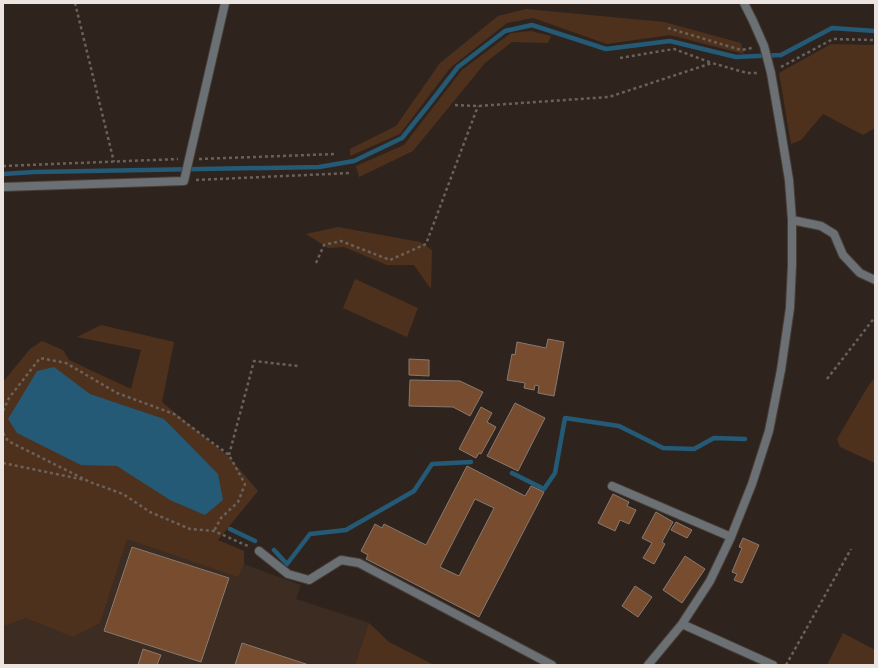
<svg xmlns="http://www.w3.org/2000/svg" width="878" height="668" viewBox="0 0 878 668" font-family="'Archivo Narrow',sans-serif">
	<style>
		.built { fill: #3c2c21 }
		.green { fill: #4e311d }
		.water { fill: #245a76 }
		.lines { fill: none; stroke-linecap: round; stroke-linejoin: round }
		.stream { stroke: #245a76; stroke-width: 4.5 }
		.building { fill: #774c2f; stroke: #877a71; fill-rule: evenodd }
		.street-casing { stroke: #493f38; stroke-width: 10 }
		.path { stroke: #6b615b; stroke-width: 2.5; stroke-dasharray: 3 3; stroke-linecap: butt }
		.street { stroke: #6a7074; stroke-width: 8 }
	</style>
	<rect width="100%" height="100%" fill="#2f241d"/>
	<!-- built -->
	<path class="built" d="M3,476l241,75v13l57,21 -5,14 73,24 -14,42h-352z"/>
	<!-- green -->
	<path class="green" d="M526,9l138,13 77,21 3,11 -74,-19 -63,9 -74,-26 -26,5 -57,45 -50,66 -50,22v-7l46,-23 44,-63 58,-47z
		M531,31l20,5 -3,7 -36,-1 -27,21 -72,88 -54,26 -3,-11 48,-21 58,-75 49,-37z
		M831,44l44,1v83l-12,7 -40,-21 -22,26 -10,4 -12,-71z
		M338,227l82,15 12,8 -1,39 -17,-24h-27l-43,-18 -16,1 -22,-14z
		M355,279l63,29 -11,29 -64,-29z
		M101,325l73,17 -12,60 67,55 29,34 -40,49 26,11v13l-6,13 -111,-38 -27,84 -27,14 -47,-19 -23,8v-244l27,-33 12,-8 21,9 6,10 62,29 10,-39 -64,-13z
		M875,377v86l-35,-16 -3,-8 30,-51z
		M369,623l20,19 45,23h-79z
		M843,633l32,17v15h-48z"/>
	<!-- water -->
	<path class="water" d="M54,367l36,27 74,25 54,55 5,26 -18,15 -35,-15 -53,-34 -36,-1 -64,-32 -9,-14 29,-48z"/>
	<g class="lines">
		<!-- stream -->
		<path class="stream" d="M3,174l31,-2 285,-5 35,-6 48,-23 25,-31 31,-40 47,-36 27,-6 74,24 64,-8 66,16 45,-2 51,-27 43,3
			M512,473l32,16 11,-16 10,-55 54,8 44,22 31,1 20,-11 31,1
			M230,529l25,12
			M274,550l13,14 23,-30 36,-4 68,-39 18,-27 39,-2"/>
	</g>
	<!-- building -->
	<path class="building" d="M548,339l16,3 -10,54 -16,-3 1,-7 -4,-1 -1,5 -10,-2 1,-5 -18,-3 5,-26 3,1 2,-13 29,6z
		M409,359l20,1v16l-20,-1z
		M410,380l50,1 23,11 -13,24 -17,-9 -44,-1z
		M515,403l30,15 -27,53 -31,-15z
		M481,407l11,6 -5,9 9,5 -15,27 -2,-1 -3,5 -17,-9z
		M467,466l58,30 6,-10 13,6 -65,125 -113,-58 2,-4 -7,-4 14,-27 7,4 2,-4 42,21zM475,499l19,9 -35,68 -19,-9z
		M613,494l16,8 -2,4 9,4 -7,14 -9,-4 -5,11 -17,-8z
		M656,512l17,10 -11,20 3,2 -11,20 -11,-6 9,-15 -10,-5z
		M676,522l16,8 -5,8 -16,-8z
		M743,538l16,7 -17,38 -8,-3 3,-6 -5,-2 10,-24 -3,-1z
		M132,547l97,31 -28,84 -97,-31z
		M685,556l20,13 -23,34 -19,-13z
		M635,586l17,11 -14,20 -16,-11z
		M242,643l67,22h-74z
		M143,649l18,6 -4,10h-19z"/>
	<g class="lines">
		<defs>
			<path id="street" d="M3,187l181,-6 41,-178
				M792,220l29,6 13,8 9,21 17,18 15,7
				M612,486l119,51
				M259,551l29,23 21,6 32,-20 18,3 193,102
				M682,624l91,41
				M648,665l34,-41 28,-43 21,-44 21,-53 17,-53 12,-61 9,-62 2,-43v-45l-3,-40 -8,-49 -10,-58 -7,-27 -11,-25 -9,-18"/>
		</defs>
		<!-- street casing -->
		<use href="#street" class="street-casing"/>
		<!-- path -->
		<path class="path" d="M75,3l39,159
			M668,28l73,22 11,-2
			M620,58l54,-9 38,14
			M781,67l52,-28 42,1
			M455,105l23,1 131,-9 103,-34 35,10h12
			M199,159l137,-5
			M3,166l175,-7
			M196,180l155,-7
			M316,263l8,-18 17,-4 49,19 36,-16 52,-138
			M827,379l48,-62
			M3,411l6,-13 31,-40 26,5 51,30 57,21 55,41 16,29 -7,18 -17,16 -7,13
			M3,433l5,8 82,41 33,12 27,18 40,17 24,2 36,16
			M229,455l25,-94 44,5
			M3,463l82,17
			M786,665l65,-116"/>
		<!-- street -->
		<use href="#street" class="street"/>
	</g>
	<!-- border -->
	<rect width="878" height="668" fill="none" stroke="#ece4e0" stroke-width="8"/>
</svg>
